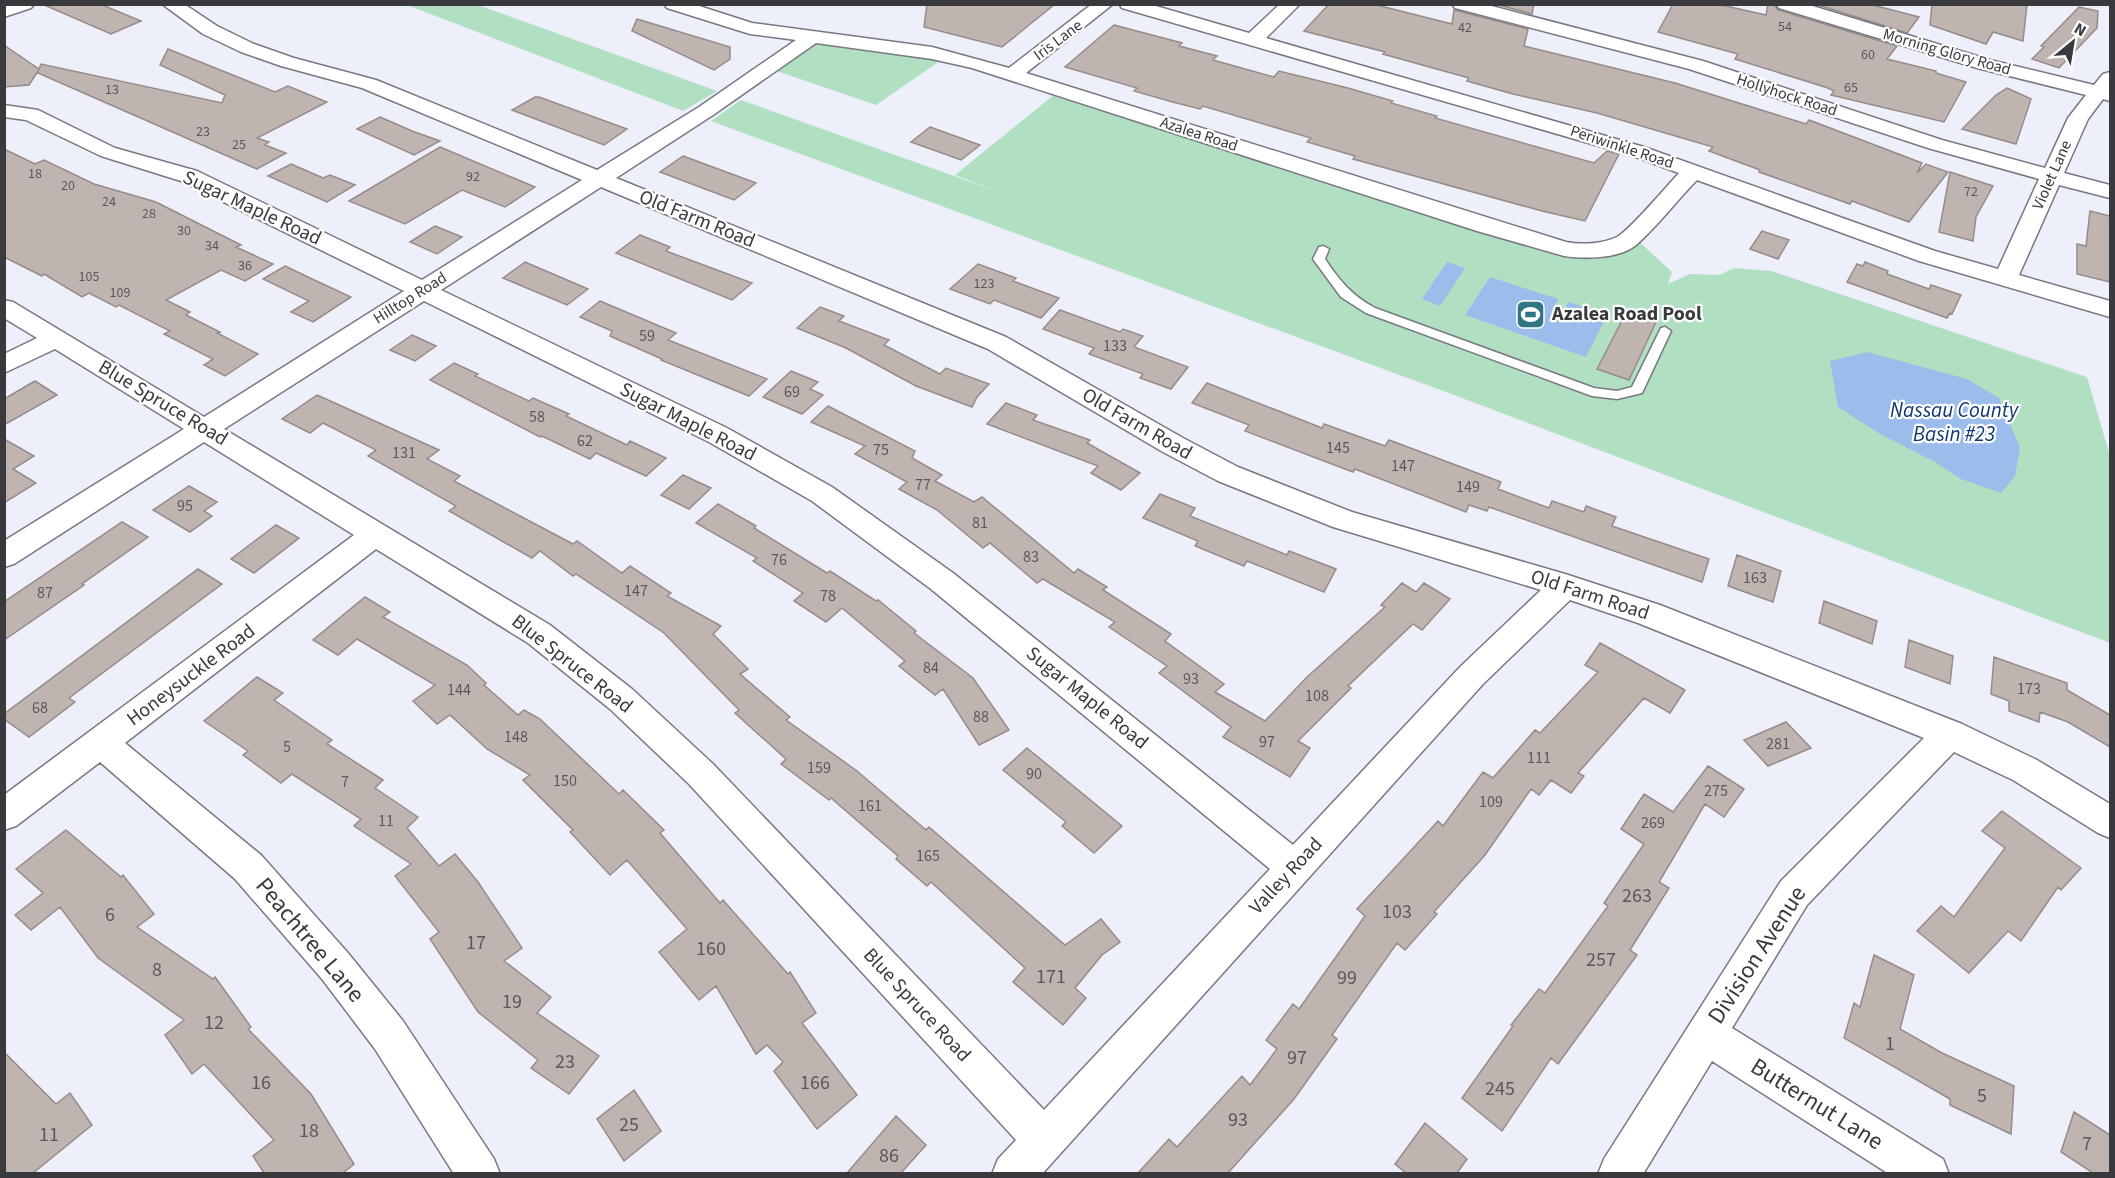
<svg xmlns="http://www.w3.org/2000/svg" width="2115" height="1178" viewBox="0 0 2115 1178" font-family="'Source Sans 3',sans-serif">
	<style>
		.green { fill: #b1dfc1 }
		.water { fill: #9cbcec }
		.building { fill: #c0b4b1; stroke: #978b88; stroke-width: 1.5 }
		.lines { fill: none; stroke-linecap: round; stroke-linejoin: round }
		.service-casing { stroke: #777882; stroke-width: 3 }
		.minor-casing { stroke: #777882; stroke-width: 3 }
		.service { fill: #fff; fill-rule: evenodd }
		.minor { fill: #fff; fill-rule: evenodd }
		.labels { text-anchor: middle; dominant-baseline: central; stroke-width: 4.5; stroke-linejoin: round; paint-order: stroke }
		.far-number-label { font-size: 14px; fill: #5b585b }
		.far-street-label { font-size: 16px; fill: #393a3e; stroke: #fff }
		.number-label { font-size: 16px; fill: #5b585b }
		.street-label { font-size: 20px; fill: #393a3e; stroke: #fff }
		.poi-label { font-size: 20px; font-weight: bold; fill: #393a3e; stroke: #fff; text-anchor: start }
		.near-number-label { font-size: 20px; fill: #5b585b }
		.water-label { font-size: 21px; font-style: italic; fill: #0f376f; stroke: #fff }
		.near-street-label { font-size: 24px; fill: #393a3e; stroke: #fff }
	</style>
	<rect width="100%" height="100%" fill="#edeffa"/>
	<!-- green -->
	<path class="green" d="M407,5h71l239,86 -34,20z
		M812,37l135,19 -71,49 -108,-37z
		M1060,90l518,161 54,-16 40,37 -4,12 22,-10 29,1 15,-7 37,3 316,106 23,79v187l-656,-248 -743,-274 30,-21 258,92 -44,-17z"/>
	<!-- water -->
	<path class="water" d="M1447,262l18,6 -25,38 -18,-7z
		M1490,277l68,22 -3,7 9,4 5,-8 38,13 -21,42 -121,-42z
		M1867,352l100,27 32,19 21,50 -5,28 -14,17 -40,-14 -26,-17 -55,-28 -42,-27 -8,-46z"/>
	<!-- building -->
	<path class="building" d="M42,4h58l41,17 -30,13z
		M927,4h128l-53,43 -78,-20z
		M1329,4h44l79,20 2,-14 74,19 -4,17 151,37 131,41 3,-4 113,43 -5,10 9,-9 22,8 -39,50 -57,-21 -2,3 -91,-32 1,-2 -51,-19 4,-4 -116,-34 -84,-19 -46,-13 2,-3 -86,-24 2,-2 -81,-21z
		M1495,4h39l-2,10z
		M1673,4h44l49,11 2,-11h6l4,6 119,36 -10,13 49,12v2l30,9 -22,40 -113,-27 3,-4 -6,-3 -93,-29 3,-5 -80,-22z
		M1815,4h54l50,13 -12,16z
		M1932,4h95l-4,37 -30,-9 -7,12 -56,-19z
		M2079,7l19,4 -1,17 -38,40 -27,-9 12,-12 -3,-1z
		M637,19l93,28v12l-16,11 -82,-39z
		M1114,25l68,18 -3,3 38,10 -4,4 61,17 5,-6 69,17 45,13 -2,2 46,13 -2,2 159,45 13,-12 12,3 -34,67 -43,-10 -189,-52 2,-3 -48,-14 4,-4 -108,-32 -3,3 -31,-8 -35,-10 3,-3 -72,-21z
		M4,45l35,24 2,-5 181,39 3,-8 -65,-30 8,-16 107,43 13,-6 39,16 -70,36 12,4 -4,3 21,8 -29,16 -219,-96v-2l-9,14 -25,2z
		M2007,88l24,11 -15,45 -54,-15 34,-34z
		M535,97h4l88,32 -23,16 -92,-35z
		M380,117l32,14 28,10 -26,14 -57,-26z
		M930,127l50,18 -19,15 -50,-18z
		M440,147l95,40 -30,20 -43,-17 -57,34 -56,-23z
		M4,149l31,15 9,-4 50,24 62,18 85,43 -5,2 37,17 -28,17 -24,-11 -55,30 24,12 -4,3 34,17 -3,1 41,21 -33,22 -21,-11 9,-6 -49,-25 6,-3 -51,-26 -3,2 -27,-14 -7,4 -38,-23 -2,2 -38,-19z
		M683,156l73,27 -22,17 -74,-28z
		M291,164l32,14 7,-3 25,10 -28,17 -59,-26z
		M1950,172l43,14 -17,31 -3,24 -34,-9z
		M2090,211l20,5v66l-33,-8v-30l9,2z
		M435,226l27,11 -25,17 -27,-12z
		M1762,231l27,9 -11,19 -28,-10z
		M640,235l30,12 -4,4 86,32 -20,17 -116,-47z
		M525,262l63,27 -21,16 -64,-27z
		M1865,262l23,9 -1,3 42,15 2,-4 30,10 -9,19 -2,-1 -3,5 -100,-36 10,-18 6,2z
		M978,264l38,14 -3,3 46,17 -18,20 -47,-18 -4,4 -40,-15z
		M285,266l25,12 41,19 -38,25 -22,-10 18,-11 -46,-22z
		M600,301l76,32 -8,7 99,39 -18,17 -88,-36 1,-1 -52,-23 2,-5 -32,-14z
		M820,307l24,9 -5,5 50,19 -5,5 56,29 6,-6 43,16 -12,13 -5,10 -56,-21 -70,-38 -49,-20z
		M1060,310l60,22 3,-3 20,7 -9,11 54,20 -17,22 -31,-11 3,-4 -54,-20 5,-6 -51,-19z
		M1626,313l30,9 -27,58 -32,-11z
		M412,335l24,11 -21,15 -25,-11z
		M454,363l24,11 -3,2 54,25 4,-3 36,16 -3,2 61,29 3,-4 36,17 -20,18 -50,-23 -6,6 -48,-23 -2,1 -110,-57z
		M791,371l27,11 -8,7 13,6 -21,19 -39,-17z
		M35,381l22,14 -53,30v-26z
		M1207,383l115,45 2,-4 61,22 4,-6 112,42 -3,7 51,19 3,-7 32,11 2,-6 30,11 -4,9 97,33 -7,23 -213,-75 -2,4 -18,-6 -3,7 -111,-43 -2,3 -108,-41 4,-6 -57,-22z
		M317,395l122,55 -12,9 33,17 -6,5 119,63 4,-3 45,32 8,-7 41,27 -4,3 54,30 -8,8 35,35 -8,5 50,43 -4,3 71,51 69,59 3,-3 136,118 36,-26 19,23 -18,13 -27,33 11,10 -23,27 -50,-43 12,-14 -94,-86 -4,4 -31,-27 2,-3 -67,-58 -2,2 -48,-36 5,-5 -51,-46 4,-3 -75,-77 -88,-59 -3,2 -33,-25 -8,7 -83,-47 7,-5 -88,-50 8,-6 -53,-27 -13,10 -28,-14z
		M1006,403l31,12 -4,5 57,20 -3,3 53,30 -19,17 -30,-17 7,-7 -111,-42z
		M828,406l87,45 -3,7 30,17 -7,6 39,21 8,-5 92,76 4,-4 29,18 -4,3 68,44 -6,7 59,43 -9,8 50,29 42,-44 78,-70 -4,-2 21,-22 14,9 8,-9 26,16 -28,31 -9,-6 -65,62 3,2 -53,53 12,7 -20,29 -67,-40 8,-10 -72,-54 8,-7 -58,-39 6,-5 -72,-43 -6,4 -47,-40 -7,5 -46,-38 -38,-21 8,-7 -52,-28 10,-8 -54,-24z
		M4,439l30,17 -21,13 23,14 -32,20z
		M683,475l28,13 -22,21 -28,-14z
		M189,486l28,16 -13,9 8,5 -22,16 -37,-22z
		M1160,494l35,14 -5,8 97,39 2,-4 47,18 -12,23 -77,-31 -3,5 -49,-20 3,-5 -55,-23z
		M718,504l38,22 -2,2 73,45 3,-2 46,30 2,-1 38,31 -2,2 59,45 36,52 -30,15 -36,-56 -8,6 -36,-29 6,-5 -63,-53 -16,14 -32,-21 9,-8 -50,-32 4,-3 -61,-35z
		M122,522l26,15 -66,47 2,1 -80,55v-38z
		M276,525l23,13 -45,35 -23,-14z
		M1737,555l44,16 -8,31 -45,-16z
		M198,569l24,15 -153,114 6,4 -46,35 -25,-18v-5z
		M365,597l25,15 -7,5 84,48 19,18 -2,2 34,30 6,-5 16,9 79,75 4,-4 41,40 -4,3 60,70 3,-3 65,74 2,-2 26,41 -14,10 55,72 -40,34 -43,-58 9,-9 -16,-17 -11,9 -40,-68 -17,14 -40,-48 28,-23 -60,-69 -17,15 -40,-43 3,-2 -50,-50 7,-5 -43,-26 -37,-34 -13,9 -24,-23 22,-16 -78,-46 -19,16 -25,-15z
		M1824,601l53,20 -5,23 -53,-21z
		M1909,640l44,16 -3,28 -45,-17z
		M1600,643l85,47 -15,23 -26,-15 -66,75 6,3 -13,17 -20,-13 -12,15 -8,-6 -46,66 -51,57 3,2 -32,36 -8,-7 -65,92 5,4 -43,60 -66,74h-90l31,-34 8,8 65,-71 8,9 27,-36 -11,-9 27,-36 6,5 66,-93 -8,-7 81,-88 5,5 40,-54 10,6 42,-48 5,3 58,-61 -13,-7z
		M1994,657l73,26v7l43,25v32l-42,-25 -28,-10 -1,10 -30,-11v-10l-18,-7z
		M257,677l26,16 -9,7 58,40 -5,4 56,36 -8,8 43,29 -11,11 32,38 16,-12 23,28 44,66 -18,13 47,36 -14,16 62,43 -30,38 -38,-26 7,-8 -60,-48 -48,-73 9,-7 -44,-56 16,-12 -57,-38 7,-7 -69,-45 -11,9 -38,-28 5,-4 -44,-30z
		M1786,722l25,26 -43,18 -24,-26z
		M1027,748l95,78 -28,27 -32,-27 4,-4 -63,-52z
		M1708,766l36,23 -20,28 -19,-13 -46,78 10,6 -39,62 7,5 -79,109 -7,-6 -49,73 -40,-33 51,-72 -2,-1 28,-36 6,4 63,-87 -4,-3 40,-59 -23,-15 23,-35 29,18z
		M2002,811l79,57 -20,22 -3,-3 -37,54 -13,-10 -39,42 -52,-42 24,-25 13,11 51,-69 -23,-17z
		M66,830l55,47 2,-2 31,39 -17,13 76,52 2,-2 36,50 -3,2 63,65 43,70 -11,9h-79l-11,-17 21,-16 -70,-76 -12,10 -27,-39 19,-15 -86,-62 -38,-51 -29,23 -16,-15 28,-22 -27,-24z
		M1874,955l40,20 -14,54 42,24 72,33 -3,48 -61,-29v-6l-106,-61 10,-35 6,4z
		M4,1052l52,52 14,-11 22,32 -59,48h-29z
		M634,1090l27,41 -37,30 -27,-42z
		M2074,1112l36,23v38h-17l-32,-21z
		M896,1116l30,29 -25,28h-54z
		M1425,1123l42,36 -10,14h-51l-11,-9z"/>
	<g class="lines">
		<defs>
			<path id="service" d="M1323,246l6,3 -4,10c14,21 27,37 50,49l219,80 23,3 15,-4 29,-59 4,-1 6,4 -29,62 -25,6 -25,-3 -226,-83 -25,-16 -28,-38 6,-12z"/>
			<path id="minor" d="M7,4h27l-3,4 -27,9v-11z
				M162,4h22l33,22 37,18 40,14 82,22 221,90 102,-63 97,-67 -46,-6 -83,-26 -3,-4h29l59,19 180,24 77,21 83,-64h21l-87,69 540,169c16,3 36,2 51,-5 13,-7 49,-50 62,-64l-49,-18 -508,-147 -3,-4h30l100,29 31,-29h20l-34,34 378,109 291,104 63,18 41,-90 -111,-31 -239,-79 -234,-61 -3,-4h32l219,57 239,79 103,28 23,-50 18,-23 -109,-27 -198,-60 -3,-4h30l184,56 104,25 9,-11 7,-2v29l-7,-2 -15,20 -24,54 46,12v13l-51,-13 -40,90 91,26v16l-191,-56 -222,-81c-19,19 -41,48 -61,65 -17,14 -51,14 -72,11l-87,-25 -505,-163 -40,-9 -116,-16 -103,72 -97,63 390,159 177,101 55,29 114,45 213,62 95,31 302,119 75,36 73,44v34l-12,-5 -85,-53 -59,-28 -147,153 -75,123 211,131 6,15h-60l-177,-113 -69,113h-45l6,-15 177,-278 143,-143 -286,-115 -68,-23 -87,84 -441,490h-50l6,-15 18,-19 -327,-356 -79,-75 -82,-66 -152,-94 -251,194 136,112 87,98 55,68 91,138 6,15h-46l-79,-125 -53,-70 -87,-100 -135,-117 -84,64 -12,4v-35l350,-260 -150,-93 -190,122 -10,3v-26l180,-112 -129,-80 -51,24v-19l33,-16 -33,-20v-18l9,2 191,115 200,-126 -223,-110 -80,-25 -75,-36 -22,-3v-12l34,5 77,38 82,23 225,109 160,-100 -220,-92 -81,-22 -40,-14 -38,-18zM601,187l387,162 175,103 55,29 115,46 208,63 -80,76 -168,179 -340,-272 -121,-86 -105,-59 -286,-138zM424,301l285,141 103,59 119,88 339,280 -226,241 -331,-346 -81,-75 -82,-64 -326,-196z"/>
		</defs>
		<!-- service casing -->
		<use href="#service" class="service-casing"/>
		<!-- minor casing -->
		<use href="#minor" class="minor-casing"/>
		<!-- service -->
		<use href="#service" class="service"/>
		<!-- minor -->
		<use href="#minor" class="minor"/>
	</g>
	<!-- icons -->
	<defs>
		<symbol id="stadium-square" viewBox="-11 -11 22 22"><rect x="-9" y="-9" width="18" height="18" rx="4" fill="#307583" stroke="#fff"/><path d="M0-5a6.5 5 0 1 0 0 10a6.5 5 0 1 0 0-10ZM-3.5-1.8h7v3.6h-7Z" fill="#fff"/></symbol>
	</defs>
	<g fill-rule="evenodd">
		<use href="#stadium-square" x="1514" y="298" width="33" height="33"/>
	</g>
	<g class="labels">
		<!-- far-number labels -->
		<g class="far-number-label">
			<text x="1785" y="27">54</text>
			<text x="1465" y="28">42</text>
			<text x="1868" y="55">60</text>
			<text x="1851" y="88">65</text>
			<text x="112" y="90">13</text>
			<text x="203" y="132">23</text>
			<text x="239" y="145">25</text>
			<text x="35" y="174">18</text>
			<text x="473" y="177">92</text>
			<text x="68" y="186">20</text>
			<text x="1971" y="192">72</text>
			<text x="109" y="202">24</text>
			<text x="149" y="214">28</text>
			<text x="184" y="231">30</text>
			<text x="212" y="246">34</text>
			<text x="245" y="266">36</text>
			<text x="89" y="277">105</text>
			<text x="984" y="284">123</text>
			<text x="120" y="293">109</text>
		</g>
		<!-- far-street labels -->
		<g class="far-street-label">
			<text transform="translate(1058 40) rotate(-37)">Iris Lane</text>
			<text transform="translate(1947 52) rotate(16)">Morning Glory Road</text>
			<text transform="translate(1787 95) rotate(18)">Hollyhock Road</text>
			<text transform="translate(1199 134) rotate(18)">Azalea Road</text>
			<text transform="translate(1622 147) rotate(18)">Periwinkle Road</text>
			<text transform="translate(2052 175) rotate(-66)">Violet Lane</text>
			<text transform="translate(410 298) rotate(-32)">Hilltop Road</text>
		</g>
		<!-- number labels -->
		<g class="number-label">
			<text x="647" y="336">59</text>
			<text x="1115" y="346">133</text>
			<text x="792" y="392">69</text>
			<text x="537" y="417">58</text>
			<text x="585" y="441">62</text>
			<text x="1338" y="448">145</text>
			<text x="881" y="450">75</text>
			<text x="404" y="453">131</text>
			<text x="1403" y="466">147</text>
			<text x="923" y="485">77</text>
			<text x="1468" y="487">149</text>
			<text x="185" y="506">95</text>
			<text x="980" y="523">81</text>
			<text x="1031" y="557">83</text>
			<text x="779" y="560">76</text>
			<text x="1755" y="578">163</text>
			<text x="636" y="591">147</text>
			<text x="45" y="593">87</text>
			<text x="828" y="596">78</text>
			<text x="931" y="668">84</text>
			<text x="1191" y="679">93</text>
			<text x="2029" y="689">173</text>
			<text x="459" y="690">144</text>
			<text x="1317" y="696">108</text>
			<text x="40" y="708">68</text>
			<text x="981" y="717">88</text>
			<text x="516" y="737">148</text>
			<text x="1267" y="742">97</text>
			<text x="1778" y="744">281</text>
			<text x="287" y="747">5</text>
			<text x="1539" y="758">111</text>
			<text x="819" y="768">159</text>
			<text x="1034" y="774">90</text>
			<text x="565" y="781">150</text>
			<text x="345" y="782">7</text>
			<text x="1716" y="791">275</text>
			<text x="1491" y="802">109</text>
			<text x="870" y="806">161</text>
			<text x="386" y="821">11</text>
			<text x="1653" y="823">269</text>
			<text x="928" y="856">165</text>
		</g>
		<!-- street labels -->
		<g class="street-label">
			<text transform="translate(252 208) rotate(25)">Sugar Maple Road</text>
			<text transform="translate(697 219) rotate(22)">Old Farm Road</text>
			<text transform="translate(163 403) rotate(31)">Blue Spruce Road</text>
			<text transform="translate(688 422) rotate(27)">Sugar Maple Road</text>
			<text transform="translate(1137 424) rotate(30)">Old Farm Road</text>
			<text transform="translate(1590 595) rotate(18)">Old Farm Road</text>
			<text transform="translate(572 664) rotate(38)">Blue Spruce Road</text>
			<text transform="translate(191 675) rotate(-37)">Honeysuckle Road</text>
			<text transform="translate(1087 698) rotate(39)">Sugar Maple Road</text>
			<text transform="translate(1286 876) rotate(-47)">Valley Road</text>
			<text transform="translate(917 1005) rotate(47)">Blue Spruce Road</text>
		</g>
		<!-- poi labels -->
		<g class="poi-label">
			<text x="1552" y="314">Azalea Road Pool</text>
		</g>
		<!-- near-number labels -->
		<g class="near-number-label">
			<text x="1637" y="896">263</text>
			<text x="1397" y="912">103</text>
			<text x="110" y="915">6</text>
			<text x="476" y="943">17</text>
			<text x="711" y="949">160</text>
			<text x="1601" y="960">257</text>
			<text x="157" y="970">8</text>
			<text x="1051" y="977">171</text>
			<text x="1347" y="978">99</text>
			<text x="512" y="1002">19</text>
			<text x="214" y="1023">12</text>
			<text x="1890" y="1044">1</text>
			<text x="1297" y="1058">97</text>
			<text x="565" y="1062">23</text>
			<text x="261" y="1083">16</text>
			<text x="815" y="1083">166</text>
			<text x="1500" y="1089">245</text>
			<text x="1982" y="1096">5</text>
			<text x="1238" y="1120">93</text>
			<text x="629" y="1125">25</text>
			<text x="309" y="1131">18</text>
			<text x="49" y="1135">11</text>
			<text x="2087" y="1144">7</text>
			<text x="889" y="1156">86</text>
		</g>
		<!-- water labels -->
		<g class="water-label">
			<text x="1954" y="410">Nassau County<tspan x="1954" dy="24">Basin #23</tspan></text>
		</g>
		<!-- near-street labels -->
		<g class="near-street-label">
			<text transform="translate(310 940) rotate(50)">Peachtree Lane</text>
			<text transform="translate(1757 955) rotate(-57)">Division Avenue</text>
			<text transform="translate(1817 1104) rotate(32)">Butternut Lane</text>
		</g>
	</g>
	<!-- border -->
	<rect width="2115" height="1178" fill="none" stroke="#393a3e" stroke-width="12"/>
	<!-- north arrow -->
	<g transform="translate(2073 42) rotate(30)" stroke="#ffffff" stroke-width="4.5" paint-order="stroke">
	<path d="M0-4.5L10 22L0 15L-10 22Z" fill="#393a3e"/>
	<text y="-9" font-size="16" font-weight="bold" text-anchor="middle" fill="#393a3e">N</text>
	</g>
</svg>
